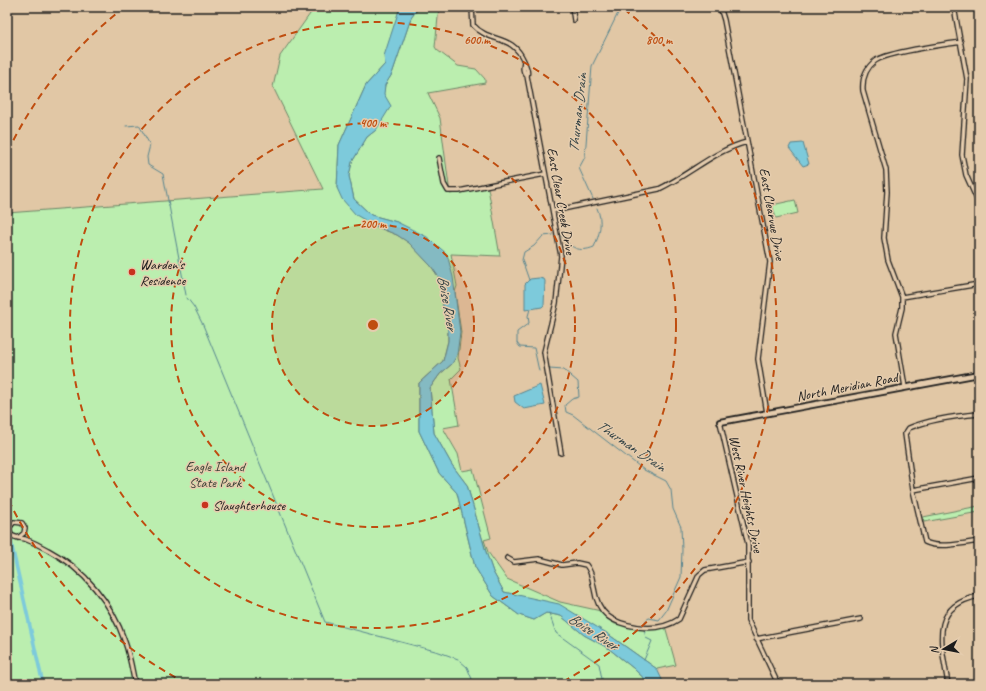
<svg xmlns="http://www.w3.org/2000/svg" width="986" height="691" viewBox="0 0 986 691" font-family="Caveat,sans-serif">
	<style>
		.green { fill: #bbeeaf; stroke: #6c8566 }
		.water { fill: #7dcadb; stroke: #56848f }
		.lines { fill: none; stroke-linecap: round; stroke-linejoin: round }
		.stream { stroke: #56848f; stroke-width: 1 }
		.canal { stroke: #7dcadb; stroke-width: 3.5 }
		.street-casing { stroke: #1c1c1c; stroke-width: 6 }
		.secondary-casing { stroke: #1c1c1c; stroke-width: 8 }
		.street { stroke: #e5ccad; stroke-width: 3.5 }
		.secondary { stroke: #e5ccad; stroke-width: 4.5 }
		.ring { fill: none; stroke: #bf4d0f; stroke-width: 2; stroke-dasharray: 7 5 }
		.poi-dot { fill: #c8321e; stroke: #e5ccad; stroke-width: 1.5 }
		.labels { text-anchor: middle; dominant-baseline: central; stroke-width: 3; stroke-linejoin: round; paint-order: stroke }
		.street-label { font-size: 14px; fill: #1c1c1c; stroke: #e5ccad }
		.poi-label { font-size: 14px; fill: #1c1c1c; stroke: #e5ccad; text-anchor: start }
		.park-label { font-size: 14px; fill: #343c32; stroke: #e5ccad }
		.water-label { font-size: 15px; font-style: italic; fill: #2f3f42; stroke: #e5ccad }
		.centre { fill: #bf4d0f; stroke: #e5ccad; stroke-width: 2 }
		.ring-label { font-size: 12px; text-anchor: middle; font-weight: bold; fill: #bf4d0f; stroke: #e5ccad; stroke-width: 3; stroke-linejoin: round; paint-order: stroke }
	</style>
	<rect width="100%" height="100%" fill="#e1c7a5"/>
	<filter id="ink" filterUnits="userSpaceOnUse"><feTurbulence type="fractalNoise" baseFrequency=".025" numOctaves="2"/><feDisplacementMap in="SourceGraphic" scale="8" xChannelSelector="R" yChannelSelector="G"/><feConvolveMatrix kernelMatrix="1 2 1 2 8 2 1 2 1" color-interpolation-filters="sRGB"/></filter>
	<g filter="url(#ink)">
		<!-- green -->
		<path class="green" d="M315,7h85l-15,57 -19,21 -27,60 -2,43 40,39 20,8 13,8 21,23 9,13 3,27 5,23v12l-5,20 -24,22v48l20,42 18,20 18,74 18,29 26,19 15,5 12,-7 15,3 23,19 24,13 25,20 17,16h-643v-471l316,-24 -50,-102 7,-31z
			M419,7h20l-4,40 2,3 21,16 18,3 9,10v4l-57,10 12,25 10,76 38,-6 12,68 -49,-2 6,32 -2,6 6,40 -3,26 3,11 -10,10 8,46 -16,3 15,26 4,17 11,-2 18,69 -7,2 4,12 19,27 53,23 41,9 6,8 8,5 27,3 23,-1 11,39 -19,4 -52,-37 -82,-35 -19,-5 -11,-20 -7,-20 -19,-67 -15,-20 -18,-32 -4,-45 10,-14 12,-10 8,-32 -6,-45 -57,-65 -26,-7 -17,-16 -5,-23 3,-14 15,-25 9,-7 9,-45 7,-11 19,-56z
			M795,200l3,13 -22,5 -4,-13z
			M979,506v6l-55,10 -1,-5z"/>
		<!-- water -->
		<path class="water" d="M400,7h19l-8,11 -19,56 -7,11 -1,9 7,12 -15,24 -9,7 -15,25 -3,14 5,23 17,16 26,7 30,15 20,17 6,23 7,55 -3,23 -5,9 -12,10 -10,14 4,45 18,32 15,20 19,67 7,20 11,20 55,12 46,28 52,37 7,15h-14l-17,-16 -25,-20 -24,-13 -23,-19 -15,-3 -12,7 -15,-5 -26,-19 -18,-29 -18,-74 -18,-20 -20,-42v-48l24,-22 5,-20v-12l-5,-23 -3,-27 -9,-13 -22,-23 -12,-8 -20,-8 -21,-12 -14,-16 -5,-11 2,-43 27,-60 19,-21 -1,-8z
			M803,143l6,21 -6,2 -14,-18 2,-4z
			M539,278l5,1 1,2 -1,24 -2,2 -17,3v-26l5,-5z
			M540,385l5,20 -21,4 -9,-7 -1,-6z"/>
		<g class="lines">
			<!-- stream -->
			<path class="stream" d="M126,126l13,-1 11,20 -3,12 1,8 15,9 23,121
				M593,199l-14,-31 6,-11 7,-91 29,-59
				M561,235c9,13 18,18 33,12 6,-13 9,-26 3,-39
				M529,280l-7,-20 2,-8 10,-6 9,-10 10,-1
				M187,298l7,9 9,18 122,297 114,30 19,7
				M530,309l-2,7 1,7 -12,9v11l3,4 14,1 5,23
				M549,369l15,1 14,12 1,15 -7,2 -7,6 1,7 7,3 71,55 22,11 5,9 2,19 8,18 1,23 -1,27 -15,34 -7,9 -10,-2 -3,2 -2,6
				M549,613l7,20 43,31 4,20
				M644,629l2,9 6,3 -8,19
				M460,661l7,6 7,17"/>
			<!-- canal -->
			<path class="canal" d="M10,538l33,146"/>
			<defs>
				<path id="street" d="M472,7l1,18c17,19 39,8 51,36 2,6 5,9 3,15 -5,-4 -4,-9 -3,-15
					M572,7l2,13
					M720,7l4,13 46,242 -12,97 9,54
					M954,7l13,72 -5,76 4,20 13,29
					M527,76l34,180 -5,47 -12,49 17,101
					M439,158l5,26 4,7h11l86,-17
					M553,211l106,-22c32,-15 54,-38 88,-47
					M902,297l77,-13
					M905,387l-9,-54 6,-25v-11l-14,-37 -4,-22 3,-46 -1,-22 -23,-79c-1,-12 3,-23 12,-30 12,-9 68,-16 86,-19
					M979,414c-24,2 -48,5 -70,14l-4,6 8,56 12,52c13,7 40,1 54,-1
					M720,422l28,122v76l30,64
					M913,490l66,-12
					M18,538l6,-5 1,-5 -3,-5 -8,-1 -5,6 2,7c4,3 9,3 14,4 8,3 16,7 23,11 36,19 64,53 77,92 5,14 7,28 10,42
					M507,558l7,4 25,-3 23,6 15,-2 9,2c6,7 6,14 8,23 4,27 18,35 44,39 15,2 28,1 41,-8l20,-44 6,-5 44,-8
					M756,639l105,-20
					M948,684c-6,-39 -20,-78 31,-88"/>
				<path id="secondary" d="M720,422l259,-48"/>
			</defs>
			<!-- street casing -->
			<use href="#street" class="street-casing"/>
			<!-- secondary casing -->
			<use href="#secondary" class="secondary-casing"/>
			<!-- street -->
			<use href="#street" class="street"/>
			<!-- secondary -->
			<use href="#secondary" class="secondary"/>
		</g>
	</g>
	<!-- distance rings -->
	<circle cx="373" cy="325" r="101" fill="#bf4d0f" fill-opacity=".12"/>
	<g class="ring">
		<circle cx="373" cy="325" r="101"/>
		<circle cx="373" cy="325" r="202"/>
		<circle cx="373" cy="325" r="303"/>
		<path d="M186 683A404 404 0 0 1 8 499M8 151A404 404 0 0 1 122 9M624 9A404 404 0 0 1 560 683"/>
	</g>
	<!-- markers -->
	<g class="poi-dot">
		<circle cx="132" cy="272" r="4"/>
		<circle cx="205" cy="505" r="4"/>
	</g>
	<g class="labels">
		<!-- street labels -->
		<g class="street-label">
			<text transform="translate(561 201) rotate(80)">East Clear Creek Drive</text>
			<text transform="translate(772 214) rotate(80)">East Clearvue Drive</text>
			<text transform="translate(847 387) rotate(-11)">North Meridian Road</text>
			<text transform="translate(746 494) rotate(78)">West River Heights Drive</text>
		</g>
		<!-- poi labels -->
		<g class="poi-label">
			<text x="140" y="264">Warden's<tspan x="140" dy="16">Residence</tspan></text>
			<text x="213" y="505">Slaughterhouse</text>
		</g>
		<!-- park labels -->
		<g class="park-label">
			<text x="215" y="466">Eagle Island<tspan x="215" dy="16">State Park</tspan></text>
		</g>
		<!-- water labels -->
		<g class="water-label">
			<text transform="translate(578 113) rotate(-84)">Thurman Drain</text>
			<text transform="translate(447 303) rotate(80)">Boise River</text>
			<text transform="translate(631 446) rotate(34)">Thurman Drain</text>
			<text transform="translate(593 632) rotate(33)">Boise River</text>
		</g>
	</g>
	<circle cx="373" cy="325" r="6" class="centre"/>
	<g class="ring-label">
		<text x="659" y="44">800 m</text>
		<text x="477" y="44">600 m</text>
		<text x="373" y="127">400 m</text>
		<text x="373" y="228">200 m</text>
	</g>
	<!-- margin -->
	<rect width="986" height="691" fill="none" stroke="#e5ccad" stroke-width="24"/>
	<rect x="12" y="12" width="962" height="667" fill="none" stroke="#1c1c1c" stroke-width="1.5" filter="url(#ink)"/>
	<!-- north arrow -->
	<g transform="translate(944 649) rotate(260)" stroke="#e5ccad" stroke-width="3" paint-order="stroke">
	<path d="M0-3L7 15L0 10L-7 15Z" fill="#1c1c1c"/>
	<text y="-6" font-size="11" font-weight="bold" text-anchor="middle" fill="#1c1c1c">N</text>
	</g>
</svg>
